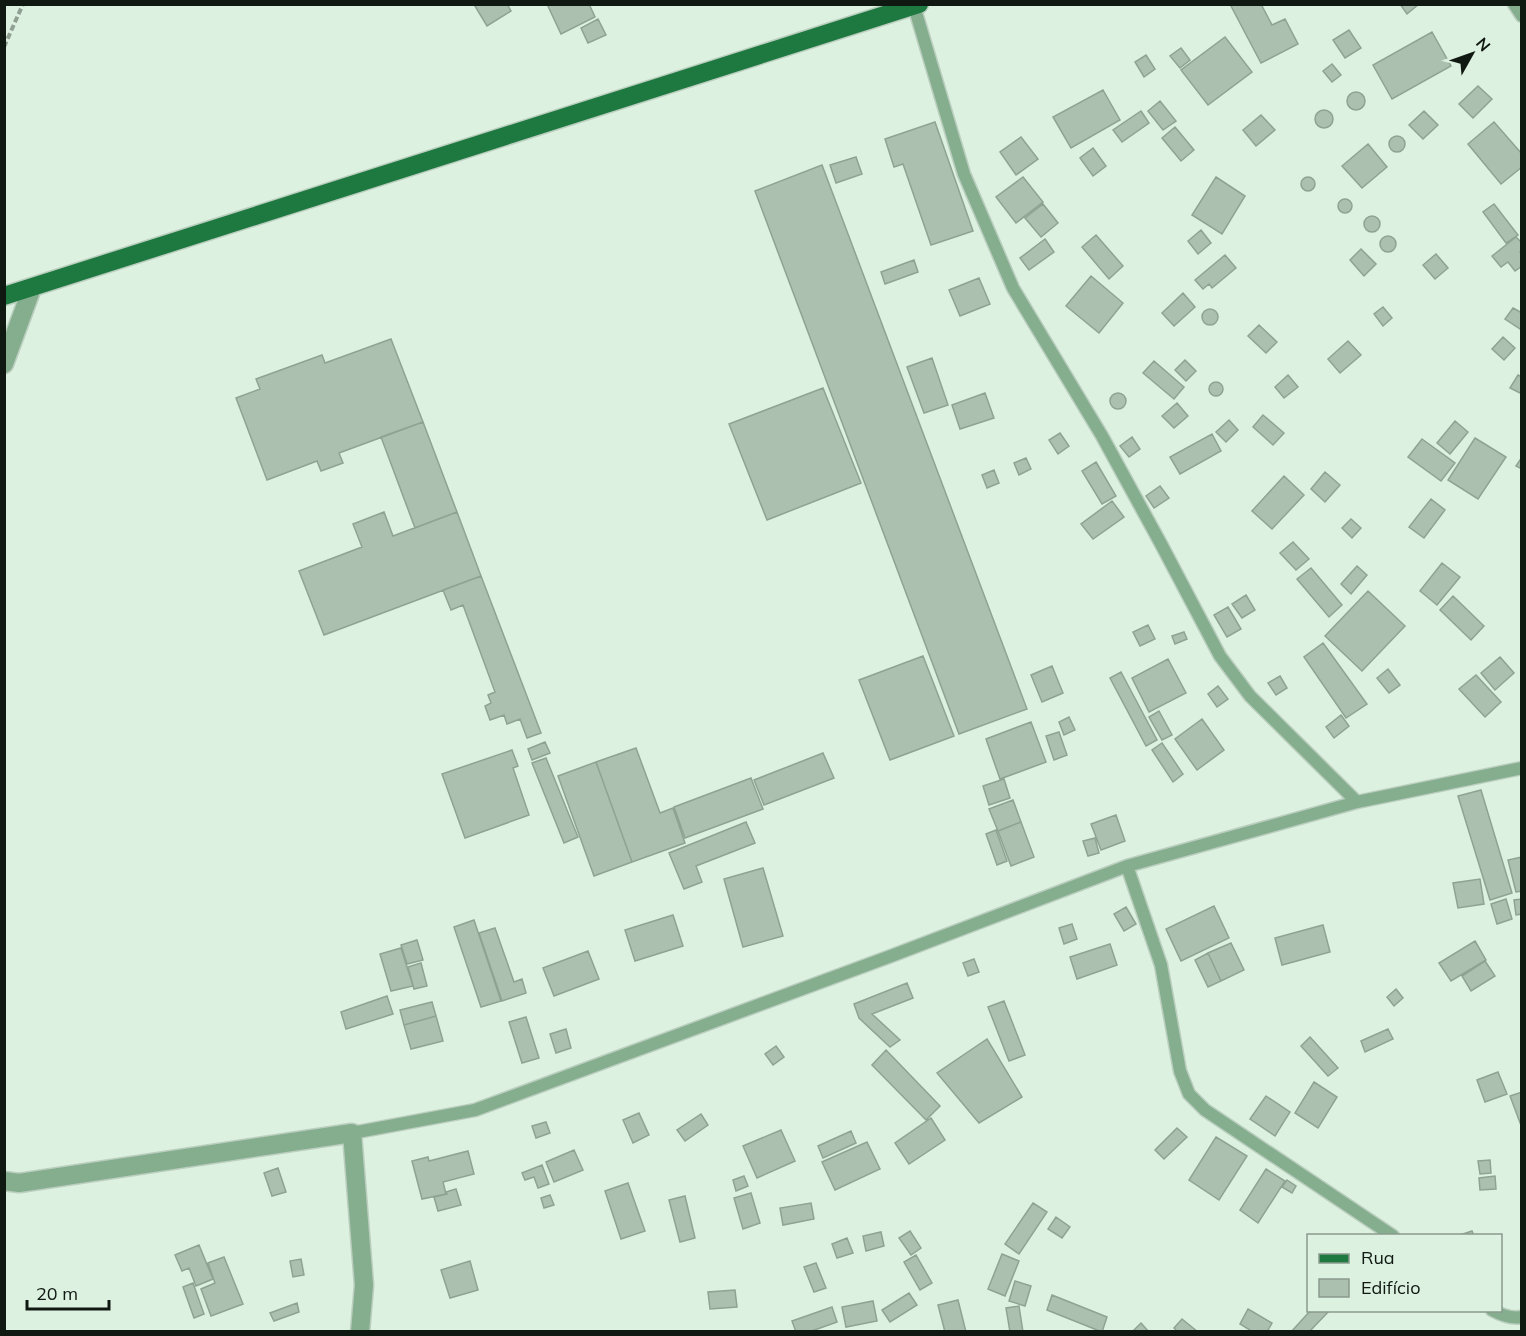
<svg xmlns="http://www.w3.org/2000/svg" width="1526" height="1336" viewBox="0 0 1526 1336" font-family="Mulish,sans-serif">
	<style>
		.building { fill: #acc0b0; stroke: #8fa393; stroke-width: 1.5 }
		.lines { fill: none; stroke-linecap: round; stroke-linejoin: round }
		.service-casing { stroke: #bbcebf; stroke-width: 15 }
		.minor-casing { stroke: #bbcebf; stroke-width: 21 }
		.primary-casing { stroke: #bbcebf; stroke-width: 21 }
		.path { stroke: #90a093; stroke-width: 4; stroke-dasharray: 6 3; stroke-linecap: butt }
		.service { stroke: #84ae8e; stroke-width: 12 }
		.minor { stroke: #84ae8e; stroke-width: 18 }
		.primary { stroke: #1d793f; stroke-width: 18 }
	</style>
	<rect width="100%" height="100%" fill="#dcf1e0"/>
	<!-- building -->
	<path class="building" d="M477,4h30l4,7 -24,15 -12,-20z
		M547,4h42l6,13 -34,17z
		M1234,4h27l11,21 13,-6 13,25 -37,19 -30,-57z
		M1400,4h19l-12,10z
		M598,19l8,16 -18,8 -7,-15z
		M1349,30l12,18 -16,10 -12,-18z
		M1432,32l19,34 -59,33 -19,-34z
		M1225,37l27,35 -44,33 -27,-35z
		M1181,48l9,12 -10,8 -10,-12z
		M1146,55l9,14 -11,8 -9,-15z
		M1332,64l9,11 -9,7 -9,-11z
		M1478,86l14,13 -19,19 -14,-14z
		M1103,90l17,30 -49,28 -18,-31z
		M1347 101a9 9 0 1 1 18 0a9 9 0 1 1-18 0Z
		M1160,101l16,20 -13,9 -15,-19z
		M1315 119a9 9 0 1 1 18 0a9 9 0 1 1-18 0Z
		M1141,111l8,12 -27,19 -9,-12z
		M1424,111l14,14 -15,14 -14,-14z
		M1261,115l14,15 -19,16 -13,-16z
		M935,122l38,109 -42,14 -28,-81 -9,3 -9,-28z
		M1494,122l28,32v13l-21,17 -33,-40z
		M1175,127l19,23 -13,11 -19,-23z
		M1389 144a8 8 0 1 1 16 0a8 8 0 1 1-16 0Z
		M1021,137l17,22 -22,16 -16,-23z
		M1368,144l19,23 -25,21 -20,-22z
		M1093,148l13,18 -13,10 -13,-18z
		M856,157l6,17 -26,9 -6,-18z
		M822,165l205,544 -68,25 -204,-543z
		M1023,177l20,25 -27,21 -20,-26z
		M1216,177l29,19 -23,38 -30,-19z
		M1301 184a7 7 0 1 1 14 0a7 7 0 1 1-14 0Z
		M1338 206a7 7 0 1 1 14 0a7 7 0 1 1-14 0Z
		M1043,204l15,19 -17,14 -16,-19z
		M1494,204l24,31 -12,8 -23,-31z
		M1364 224a8 8 0 1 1 16 0a8 8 0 1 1-16 0Z
		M1201,230l10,13 -13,11 -10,-13z
		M1096,235l27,31 -14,13 -27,-32z
		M1380 244a8 8 0 1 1 16 0a8 8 0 1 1-16 0Z
		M1516,237l6,6v8l-2,1 2,3v11l-7,5 -7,-9 -7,5 -9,-11z
		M1045,239l9,13 -25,18 -9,-12z
		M1361,249l15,15 -12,12 -14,-16z
		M1436,254l12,14 -13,11 -12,-14z
		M1225,255l11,13 -24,20 -3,-4 -6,5 -8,-9z
		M914,260l4,12 -33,12 -4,-12z
		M1091,276l32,27 -24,30 -33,-27z
		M979,278l11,26 -30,12 -11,-26z
		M1183,293l12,14 -21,19 -12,-13z
		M1383,307l9,11 -9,8 -9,-12z
		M1513,308l9,5v13l-2,3 -15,-10z
		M1202 317a8 8 0 1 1 16 0a8 8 0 1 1-16 0Z
		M1259,325l18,17 -11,11 -18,-17z
		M1503,337l12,11 -11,12 -12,-11z
		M391,339l32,83 -84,31 4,10 -22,8 -4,-10 -50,19 -31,-82 24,-9 -4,-10 66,-24 3,8z
		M1348,341l13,14 -21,18 -12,-14z
		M932,358l16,47 -24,8 -17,-46z
		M1185,360l11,11 -10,10 -11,-11z
		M1154,361l30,26 -10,12 -31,-26z
		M1288,375l10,12 -14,11 -9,-11z
		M1518,375l4,2v17l-12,-6z
		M1209 389a7 7 0 1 1 14 0a7 7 0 1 1-14 0Z
		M823,388l38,95 -94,37 -38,-96z
		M1110 401a8 8 0 1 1 16 0a8 8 0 1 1-16 0Z
		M985,393l9,25 -34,11 -8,-24z
		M1177,403l11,13 -14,12 -12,-12z
		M1263,415l21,18 -11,12 -20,-18z
		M1229,420l9,10 -12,12 -10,-10z
		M1455,421l13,11 -18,22 -13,-11z
		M423,422l34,90 -42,16 -34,-91z
		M1060,433l9,13 -11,8 -9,-14z
		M1212,434l9,17 -41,23 -10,-17z
		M1132,437l8,12 -11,8 -9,-11z
		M1475,438l31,19 -28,42 -30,-19z
		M1422,439l33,24 -14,18 -33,-24z
		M1522,457v12l-6,-3z
		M1026,458l5,11 -12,6 -5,-12z
		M1096,462l20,34 -14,8 -20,-33z
		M994,470l5,13 -12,5 -5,-13z
		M1325,472l15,13 -15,17 -14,-13z
		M1284,476l20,19 -32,34 -20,-18z
		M1160,486l9,12 -15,10 -8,-12z
		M1431,499l14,11 -21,28 -15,-11z
		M1112,501l12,16 -31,22 -12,-15z
		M384,512l9,24 64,-24 24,64 -157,59 -25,-64 63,-24 -9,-23z
		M1351,519l10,9 -9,10 -10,-10z
		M1293,542l16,17 -13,11 -16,-17z
		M1442,563l18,14 -23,28 -17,-14z
		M1357,566l10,9 -16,19 -10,-10z
		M1311,568l31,37 -13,12 -32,-38z
		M481,576l60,157 -14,5 -7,-19 -13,5 -3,-9 -14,5 -5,-14 6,-3 -3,-8 7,-3 -32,-87 -12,5 -8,-20z
		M1368,591l37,35 -43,45 -37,-35z
		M1246,595l9,15 -13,8 -10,-14z
		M1453,596l31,30 -13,14 -31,-30z
		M1228,607l13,22 -14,8 -13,-22z
		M1148,625l7,14 -15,7 -7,-14z
		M1184,632l3,7 -12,5 -3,-8z
		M1323,643l44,61 -21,14 -42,-61z
		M923,656l31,80 -64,24 -31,-80z
		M1500,657l14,16 -19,17 -14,-17z
		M1168,659l18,34 -37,19 -17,-34z
		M1052,666l11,27 -21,9 -11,-27z
		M1388,669l12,16 -11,8 -12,-15z
		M1121,672l36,68 -11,6 -36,-68z
		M1476,675l25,27 -16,15 -26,-28z
		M1280,676l7,12 -11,7 -8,-12z
		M1218,686l10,13 -11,8 -9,-13z
		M1159,711l13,24 -10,5 -13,-23z
		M1341,715l8,11 -15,12 -8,-11z
		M1069,717l6,13 -11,5 -5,-13z
		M1202,719l22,31 -27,20 -22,-31z
		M1031,722l15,40 -46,17 -14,-40z
		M1059,732l8,23 -13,5 -8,-24z
		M545,742l5,11 -18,7 -4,-11z
		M1162,743l21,31 -10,8 -21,-32z
		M636,748l24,65 13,-5 12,35 -53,19 -36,-100z
		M512,750l6,16 -5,2 16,47 -64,23 -23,-64z
		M823,753l11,25 -70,27 -10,-25z
		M546,758l32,79 -14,6 -32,-80z
		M596,762l36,100 -38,14 -36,-100z
		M751,778l12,31 -78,29 -11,-31z
		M1004,779l6,19 -21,7 -6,-19z
		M1481,790l31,103 -22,7 -32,-104z
		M1013,800l8,22 -23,9 -9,-22z
		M1116,815l9,26 -24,9 -10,-26z
		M746,822l9,21 -59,23 6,16 -18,7 -15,-36z
		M1021,822l13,35 -23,9 -13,-35z
		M996,830l11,31 -10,4 -11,-31z
		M1095,838l4,15 -11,3 -5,-15z
		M1522,857v34l-6,1 -8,-32z
		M763,868l20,68 -40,11 -19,-68z
		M1480,879l4,25 -26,4 -5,-25z
		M1506,899l6,20 -15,5 -6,-20z
		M1522,899v15l-6,1 -2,-15z
		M1214,906l15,32 -48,23 -15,-32z
		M1126,907l10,17 -12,7 -10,-17z
		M673,915l10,31 -48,15 -10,-31z
		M474,920l27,81 -20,6 -27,-80z
		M1072,924l5,15 -13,5 -5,-16z
		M1323,925l7,27 -48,13 -7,-27z
		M495,928l19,54 8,-3 4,14 -24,8 -23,-68z
		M417,940l6,20 -16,4 -6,-19z
		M1475,941l11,19 -35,21 -12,-18z
		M1231,943l13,27 -23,11 -13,-28z
		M1110,944l7,21 -40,14 -7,-22z
		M401,948l12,38 -22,5 -11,-37z
		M588,951l11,28 -45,17 -11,-28z
		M1208,953l13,28 -13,6 -13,-27z
		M974,959l5,13 -11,4 -5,-13z
		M1485,961l10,15 -24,15 -9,-15z
		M421,963l6,23 -13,3 -6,-22z
		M907,983l6,15 -41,16 28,26 -10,7 -31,-29 -5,-14z
		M1396,989l7,9 -9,8 -7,-9z
		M387,996l6,18 -47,15 -5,-17z
		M1004,1001l21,54 -16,6 -21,-54z
		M432,1002l4,14 -32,9 -4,-15z
		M436,1016l7,25 -32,8 -7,-24z
		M526,1017l13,41 -17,5 -13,-41z
		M566,1029l5,19 -15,5 -6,-19z
		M1388,1029l5,10 -28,13 -4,-11z
		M1310,1037l28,31 -10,8 -27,-30z
		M987,1039l35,58 -43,26 -42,-50z
		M776,1046l8,11 -11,8 -8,-11z
		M886,1050l54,56 -14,14 -54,-55z
		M1498,1072l9,22 -22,8 -8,-22z
		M1314,1082l23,15 -19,31 -23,-15z
		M1522,1092v36l-12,-32z
		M1266,1096l24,16 -15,24 -25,-17z
		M639,1113l10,22 -16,8 -10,-23z
		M701,1114l7,11 -23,16 -8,-11z
		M931,1118l14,22 -36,24 -14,-21z
		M546,1122l4,11 -14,5 -4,-12z
		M1177,1128l10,9 -23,22 -9,-9z
		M781,1130l14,31 -38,17 -14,-32z
		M851,1131l5,12 -33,15 -5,-12z
		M1216,1137l31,19 -28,44 -30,-20z
		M867,1142l13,27 -45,21 -13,-28z
		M574,1150l9,20 -29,12 -8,-20z
		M468,1151l6,23 -31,8 3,12 -24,5 -10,-38 16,-4 1,4z
		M1490,1160l1,13 -11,1 -2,-13z
		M542,1165l7,19 -11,4 -4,-11 -9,3 -3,-7z
		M278,1168l8,24 -14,4 -8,-23z
		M1266,1169l19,12 -27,42 -18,-13z
		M744,1176l4,10 -12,5 -3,-11z
		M1495,1176l1,13 -16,1 -1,-12z
		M1287,1180l9,6 -4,7 -10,-6z
		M628,1183l17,48 -24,8 -16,-48z
		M456,1189l5,16 -23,6 -4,-14 13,-3 -1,-2z
		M751,1193l9,30 -17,6 -9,-31z
		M550,1195l4,10 -10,3 -3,-10z
		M685,1196l10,42 -15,4 -11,-42z
		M811,1203l3,16 -31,6 -3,-17z
		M1033,1203l14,9 -28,42 -14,-10z
		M1056,1217l14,10 -8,11 -14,-9z
		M910,1231l11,17 -10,7 -12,-17z
		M1472,1231l2,5h-17z
		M881,1232l3,14 -18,5 -3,-15z
		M847,1238l6,15 -16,5 -5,-14z
		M199,1245l14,34 -17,7 -7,-18 -7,3 -7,-16z
		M1002,1254l17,7 -14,35 -17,-7z
		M916,1255l16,28 -12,7 -16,-28z
		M224,1257l19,47 -32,12 -10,-27 14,-6 -7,-20z
		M301,1259l3,16 -11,2 -3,-16z
		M470,1261l8,29 -28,8 -9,-28z
		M816,1263l10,25 -12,4 -10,-25z
		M1015,1281l16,5 -6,20 -16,-5z
		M193,1283l11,31 -10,4 -11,-31z
		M735,1290l2,17 -27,2 -2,-17z
		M909,1293l8,12 -27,17 -8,-12z
		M1052,1295l55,22 -5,15 -55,-22z
		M958,1300l8,32h-21l-7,-27z
		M873,1301l4,20 -31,6 -4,-20z
		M297,1303l2,9 -25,9 -4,-8z
		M1019,1306l4,26h-13l-4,-24z
		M832,1307l5,15 -28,10h-13l-4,-11z
		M1248,1309l24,14 -5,9h-14l-13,-8z
		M1311,1310h19l-21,22h-18z
		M1182,1319l16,13h-20l-4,-4z
		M1141,1323l8,9h-17z"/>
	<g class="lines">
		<defs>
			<path id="service" d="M1514,4l8,12
				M914,6l50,168 49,114 89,148 59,108 59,112 30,40 107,106
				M1127,866l34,99 19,106 9,23 16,16 188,126
				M352,1133l123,-23 416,-154 236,-90 230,-64 165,-34
				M1492,1310c9,5 19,9 30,7"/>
			<path id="minor" d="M4,364l28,-76
				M4,1181l15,2 333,-50 12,152 -4,47"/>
			<path id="primary" d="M4,296l915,-292"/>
		</defs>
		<!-- service casing -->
		<use href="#service" class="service-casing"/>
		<!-- minor casing -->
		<use href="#minor" class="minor-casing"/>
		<!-- primary casing -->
		<use href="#primary" class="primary-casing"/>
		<!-- path -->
		<path class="path" d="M4,47l19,-43"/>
		<!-- service -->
		<use href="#service" class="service"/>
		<!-- minor -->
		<use href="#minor" class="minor"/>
		<!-- primary -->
		<use href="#primary" class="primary"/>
	</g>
	<!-- border -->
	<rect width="1526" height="1336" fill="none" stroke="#101812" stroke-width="12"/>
	<!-- legend -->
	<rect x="1307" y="1234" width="195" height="78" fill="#dcf1e0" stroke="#8a9a8e" stroke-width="1.5"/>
	<rect x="1319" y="1254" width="30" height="9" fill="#1d793f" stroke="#8a9a8e" stroke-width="1.5"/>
	<text x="1361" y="1264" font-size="18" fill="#101812">Rua</text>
	<rect x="1319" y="1279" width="30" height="18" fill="#acc0b0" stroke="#8a9a8e" stroke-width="1.5"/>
	<text x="1361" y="1294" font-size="18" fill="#101812">Edifício</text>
	<!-- north arrow -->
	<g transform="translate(1472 54) rotate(50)" stroke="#dcf1e0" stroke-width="4.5" paint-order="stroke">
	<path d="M0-4.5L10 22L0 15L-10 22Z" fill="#101812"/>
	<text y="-9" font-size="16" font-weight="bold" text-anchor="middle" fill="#101812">N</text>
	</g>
	<!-- scale -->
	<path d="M27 1300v9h82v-9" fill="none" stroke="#101812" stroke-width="3"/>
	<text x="36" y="1300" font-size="18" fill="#101812" stroke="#dcf1e0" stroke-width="4.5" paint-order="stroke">20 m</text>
</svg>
